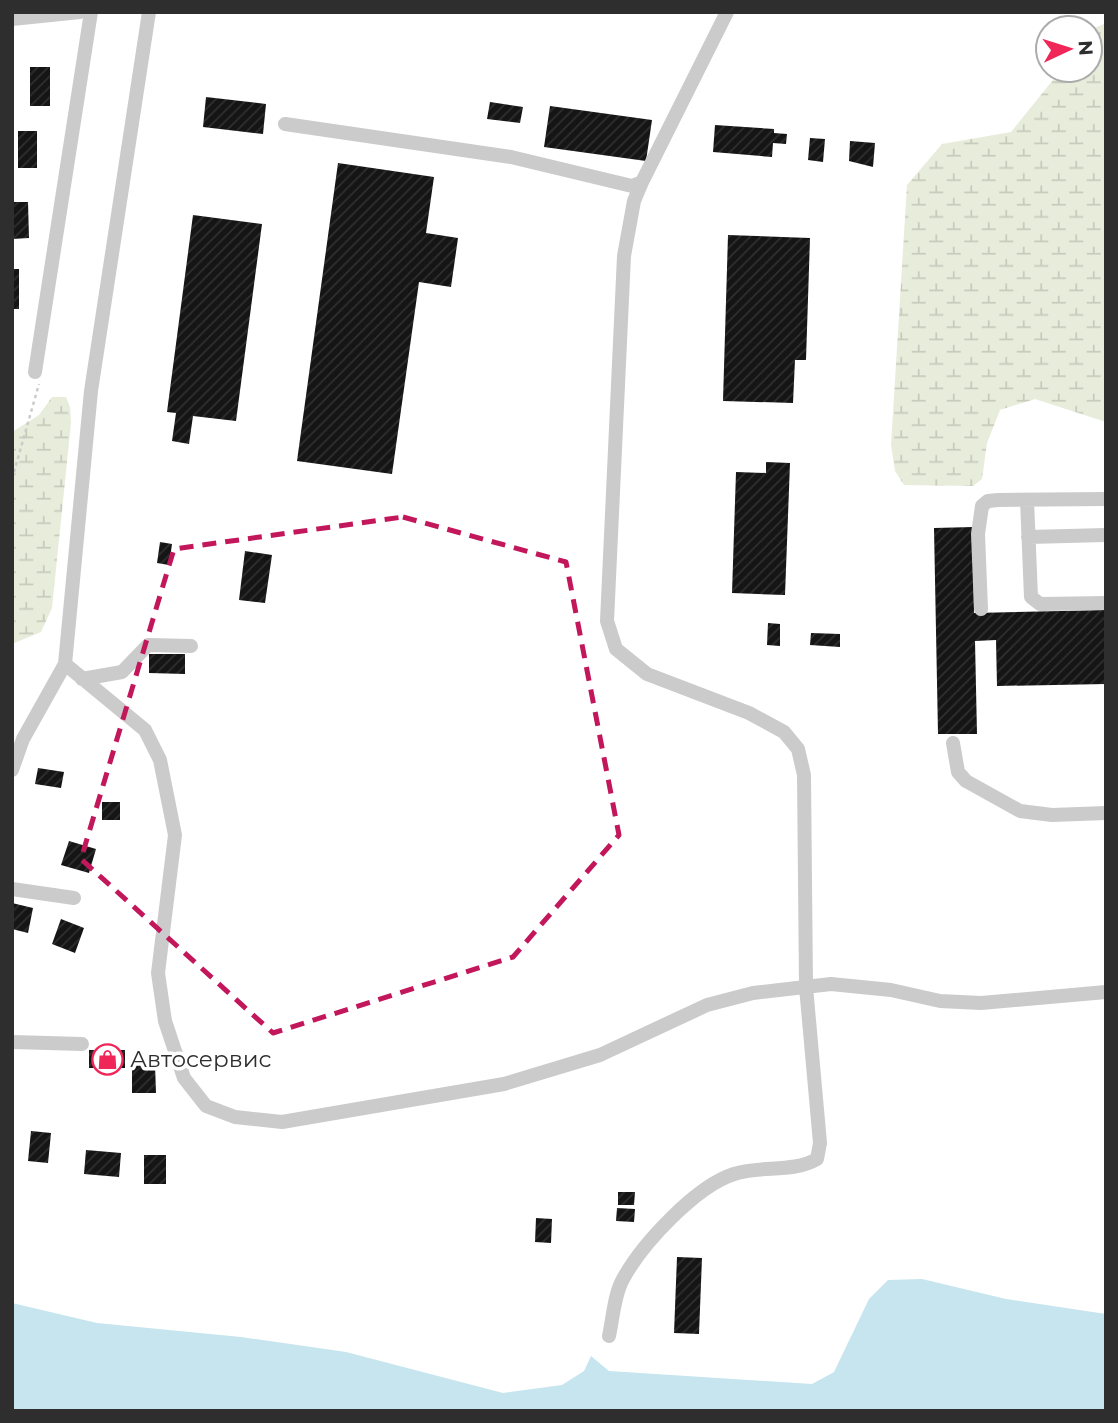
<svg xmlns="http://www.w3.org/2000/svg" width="1118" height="1423" viewBox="0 0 1118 1423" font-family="Montserrat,sans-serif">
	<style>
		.wetland { fill: url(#wetland-marsh) }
		.water { fill: #c6e5ee }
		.building { fill: url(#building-hatch) }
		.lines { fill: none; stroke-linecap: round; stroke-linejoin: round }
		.path { stroke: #cbcbcb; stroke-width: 2.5; stroke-dasharray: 3.5 3.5; stroke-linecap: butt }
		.minor { stroke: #cbcbcb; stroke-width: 14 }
		.marked { fill: none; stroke: #c2185b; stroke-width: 5; stroke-dasharray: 14 9; stroke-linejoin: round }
		.labels { text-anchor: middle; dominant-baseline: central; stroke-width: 7; stroke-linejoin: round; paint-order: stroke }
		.poi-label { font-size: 23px; fill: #2e2e2e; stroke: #fff; text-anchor: start }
	</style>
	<defs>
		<pattern id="wetland-marsh" width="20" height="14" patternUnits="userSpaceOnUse" patternTransform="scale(1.75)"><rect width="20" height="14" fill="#e8ecdb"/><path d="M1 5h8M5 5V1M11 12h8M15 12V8" fill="none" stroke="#c7cbbc"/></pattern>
		<pattern id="building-hatch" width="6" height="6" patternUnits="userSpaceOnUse" patternTransform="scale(1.75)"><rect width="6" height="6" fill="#151515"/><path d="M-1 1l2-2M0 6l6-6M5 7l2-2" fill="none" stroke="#2f2f2f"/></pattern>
	</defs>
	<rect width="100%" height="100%" fill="#fff"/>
	<!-- wetland -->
	<path class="wetland" d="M1106,23v399l-71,-23 -35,11 -13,33 -5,36 -9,7 -69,-1 -9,-14 -4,-26 16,-260 35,-41 69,-12 50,-62h29v-40z
		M52,397h14l4,10 1,16 -19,185 -11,24 -29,12v-212l27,-17z"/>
	<!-- water -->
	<path class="water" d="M922,1279l84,20 100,15v97h-1094v-108l85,20 144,14 105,15 157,41 59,-8 22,-14 7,-15 18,15 203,13 22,-12 35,-73 19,-19z"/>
	<!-- building -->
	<path class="building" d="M30,67h20v39h-20z
		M206,97l60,7 -3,30 -60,-7z
		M490,102l33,5 -3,16 -33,-4z
		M550,106l102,14 -6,41 -102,-14z
		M715,125l59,4v4l13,1 -1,10 -13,-1 -1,14 -59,-5z
		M18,131h19v37h-19z
		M810,138l15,1 -2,23 -15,-2z
		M850,141l25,2 -2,24 -24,-6z
		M338,163l96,14 -8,56 32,5 -7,49 -32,-5 -27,192 -95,-13z
		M12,202h16l1,36 -17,1z
		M193,215l69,9 -26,197 -43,-5 -4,28 -17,-3 4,-28 -9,-1z
		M728,235l82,3 -4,122h-11l-2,43 -70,-2z
		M12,269h7v40h-7z
		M766,462l24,1 -5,132 -53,-2 4,-121 30,1z
		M973,527l1,86 132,-3v74l-109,2 -1,-46 -21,1 2,93h-39l-4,-206z
		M160,542l12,2 -3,21 -12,-2z
		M245,551l27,4 -7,48 -26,-3z
		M768,623l12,1v22l-13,-1z
		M811,633l29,1v13l-30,-2z
		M149,654h36v20l-36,-1z
		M38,768l26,4 -3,16 -26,-4z
		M102,802h18v18h-18z
		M69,841l27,8 -7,24 -28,-8z
		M12,903l21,5 -5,25 -16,-4z
		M61,919l23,9 -9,25 -23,-9z
		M89,1050h36v18h-36z
		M132,1064h23l1,29h-24z
		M31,1131l20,2 -3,30 -20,-2z
		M86,1150l35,3 -2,24 -35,-3z
		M144,1155h22v29h-22z
		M618,1192h17l-1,13h-16z
		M617,1208l18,1 -1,13 -18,-1z
		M536,1218l16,1 -1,24 -16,-1z
		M677,1257l25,1 -3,76 -25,-1z"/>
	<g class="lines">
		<!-- path -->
		<path class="path" d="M12,479l27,-95"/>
		<!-- minor -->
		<path class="minor" d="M12,19l68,-7
			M285,124l226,33 121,29 10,-4 85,-170
			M35,372l56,-360
			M1027,500l4,97 9,7 66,-1
			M1028,537l78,-2
			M981,609l-3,-75 4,-28 6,-5 10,-1 108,-1
			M65,664l80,66 15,30 15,75 -17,138 7,48 19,57 22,28 29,11 47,5 222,-38 96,-29 107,-50 46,-12 78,-9 60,6 49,11 41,2 125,-11
			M82,679l40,-7 26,-27 43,1
			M953,743l5,29 8,9 54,30 32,4 54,-2
			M12,770l11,-31 42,-75 26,-273 58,-379
			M12,889l62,9
			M12,1042l70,2
			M609,1336c4,-18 5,-41 14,-57 19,-35 73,-93 111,-105 27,-9 59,-1 83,-15l3,-16 -14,-156 -2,-212 -6,-26 -14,-17 -35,-19 -102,-39 -31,-25 -9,-28 17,-365 10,-55 8,-19"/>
	</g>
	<!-- marked area -->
	<path class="marked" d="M403,517l163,45 53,273 -106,122 -240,76 -192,-174 93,-310z"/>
	<!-- icons -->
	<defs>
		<symbol id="shop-ring" viewBox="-11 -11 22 22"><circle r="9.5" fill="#fff" stroke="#f02659" stroke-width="1.5"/><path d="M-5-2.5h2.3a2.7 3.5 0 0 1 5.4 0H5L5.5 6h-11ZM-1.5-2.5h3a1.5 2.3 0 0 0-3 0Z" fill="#f02659"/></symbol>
	</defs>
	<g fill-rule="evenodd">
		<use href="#shop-ring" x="90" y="1042" width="35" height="35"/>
	</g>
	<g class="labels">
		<!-- poi labels -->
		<g class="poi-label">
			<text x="130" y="1059">Автосервис</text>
		</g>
	</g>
	<!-- border -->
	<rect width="1118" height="1423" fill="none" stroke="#2e2e2e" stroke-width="28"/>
	<!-- north arrow -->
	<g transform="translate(1069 49) rotate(86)"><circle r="33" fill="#ffffff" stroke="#ababab" stroke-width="2"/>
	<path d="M0-5L12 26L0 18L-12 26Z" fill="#f02659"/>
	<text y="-10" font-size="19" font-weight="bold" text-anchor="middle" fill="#2e2e2e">N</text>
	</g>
</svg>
